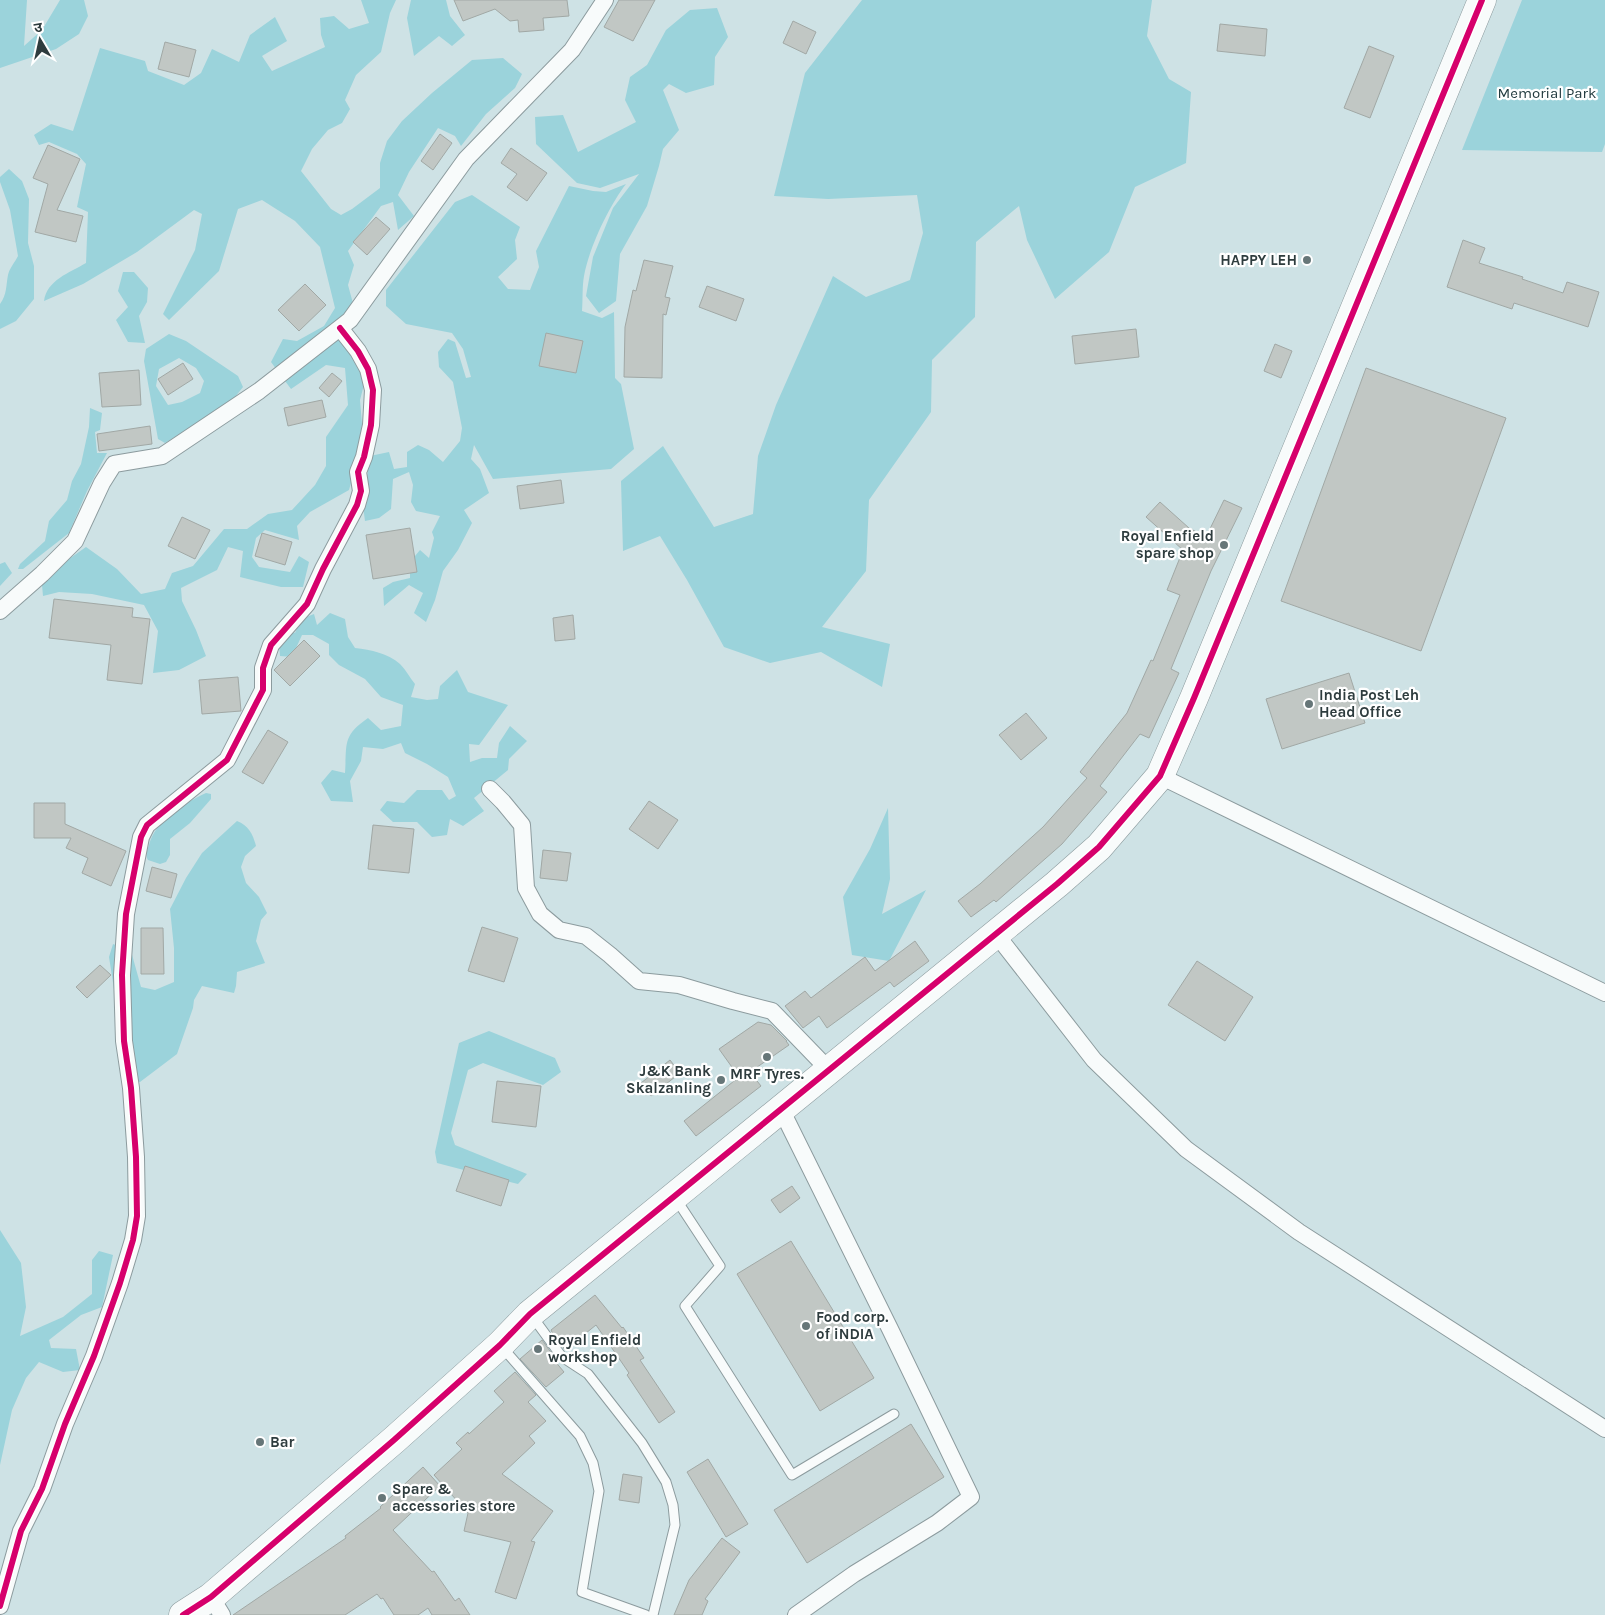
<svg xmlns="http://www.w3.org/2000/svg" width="1605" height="1615" viewBox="0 0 1605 1615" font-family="Karla,'Noto Sans Devanagari',sans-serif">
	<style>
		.green { fill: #9bd3db; fill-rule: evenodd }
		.building { fill: #c1c7c4; stroke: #a1a8a5 }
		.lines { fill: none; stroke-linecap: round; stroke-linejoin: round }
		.service-casing { stroke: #8c9b9e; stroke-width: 11 }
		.minor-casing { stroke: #8c9b9e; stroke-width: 18 }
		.trunk-casing { stroke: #8c9b9e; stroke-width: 29 }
		.service { stroke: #f8fbfb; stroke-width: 9 }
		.minor { stroke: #f8fbfb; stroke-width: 16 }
		.trunk { stroke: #f8fbfb; stroke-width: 28 }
		.cycleway-casing { stroke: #fff; stroke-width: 9 }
		.cycleway { stroke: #d6006c; stroke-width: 6 }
		.poi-dot { fill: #667678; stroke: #fff; stroke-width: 2 }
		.labels { text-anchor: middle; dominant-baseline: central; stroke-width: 4.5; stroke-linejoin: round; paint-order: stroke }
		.park-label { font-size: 15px; fill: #223b3f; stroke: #fff }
		.poi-label { font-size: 15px; font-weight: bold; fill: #2e3c3e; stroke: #fff; text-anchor: start }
	</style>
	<rect width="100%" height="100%" fill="#cee2e5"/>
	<!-- green -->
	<path class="green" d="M0,0h27l-3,46 18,-16 18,-30h24l4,16 -9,18 -23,15 -56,19z
		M361,0h35l-6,13 -9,39 -25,23 -11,25 5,9 -8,14 -14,7 -16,19 -11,22 30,38 10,6 11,-6 28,-21v-25l7,-22 15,-20 30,-28 40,-33 31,-2 19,16 -7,14 -29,26 -25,32 -6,-10 -17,-8 -29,44 -11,23 16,21 -16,14 -5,-28 -12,4 -33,45 6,14 -6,20 6,22 -9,12 8,36 12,26 -5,19 2,24 -2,27 -11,39 -39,22 -13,14 2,14 -34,-10 -9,8 -4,19 7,10 31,5 9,-16 10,6 -6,25h-22l-41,-10 3,-26 -15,-4 -11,23 -36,18 1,13 14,29 10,26 -27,14 -26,3 5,-42 -14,-26 -52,-11 -33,-2 -16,4 -1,-11 17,-19 27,-19 31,22 24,25 24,-5 7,-16 21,-7 31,-37h23l21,-15 24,-4 23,-25 11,-19v-29l22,-32 -3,-37 -19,-3 -35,24 -20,-27 12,-23 14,2 27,-15 11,-18 -15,-61 -25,-26 -33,-21 -24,9 -19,62 -50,49 -6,-6 32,-64 7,-36 -8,-4 -57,42 -54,32 -39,17c3,-21 25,-28 42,-38l2,-51 -11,-5 9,-43 -9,-10 -28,-12 -10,3 -5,-10 17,-11 22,7 27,-83 45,13 3,10 36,14 17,-12 11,-24 27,13 11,-27 25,-18 12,24 -25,15 10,15 53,-24 -4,-12 -1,-17 14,-2 15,13 20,-6z
		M411,0h35l4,16 15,19 -13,11 -13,-10 -25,20 -7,-38z
		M862,0h290l-5,36 22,43 22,13 -5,71 -51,24 -26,65 -54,47 -28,-59 -8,-34 -43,36 -1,75 -43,43 -1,52 -62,88 -3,71 -44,56 68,17 -8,43 -61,-35 -51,11 -46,-16 -37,-67 -27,-44 -37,15 -2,-70 42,-35 51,81 39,-13 5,-58 18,-51 57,-129 33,21 44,-17 13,-47 -6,-38 -89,4 -54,-3 31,-123z
		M1522,0h83v144l-3,8 -140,-2z
		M717,8l11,29 -13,20 -1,28 -28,8 -17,-9 -6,6 16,40 -16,19 -4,17 -12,40 -27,48 -4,47 -17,12 -13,-17 7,-39 20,-49 26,-34 -39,14 -23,-5 -41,-39 -1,-27 28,-2 15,37 58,-30 -11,-22 5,-23 17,-12 19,-35 24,-20z
		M9,169l13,12 7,18 -1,44 6,23v33l-18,22 -16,8v-25c7,-9 6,-19 8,-29 1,-6 7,-13 10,-19l-8,-46 -10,-28v-5z
		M626,184c-17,22 -37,64 -42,92 -2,11 -1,23 -2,35l20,7 12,-6 1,66 6,6 13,65 -23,20 -118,10 -19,-34 -3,14 9,10 9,24 -25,17 8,13 -14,27 -15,21 -8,29 -9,22 -12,-9 9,-20 -14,-8 -25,21 -1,-18 10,-6 17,-4v-16l10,-12 9,8 5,-20 -2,-6 8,-16 -24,-5 -5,-9 2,-17 -4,-13 -16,7 -2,30 -12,9 -14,3 -2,-15 7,-50 19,-4 5,17 13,-2v-15l11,-7 11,5 14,12 17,-21 2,-13 -9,-46 -14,-15 -1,-15 10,-13 7,3 11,36 5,-1 -8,-28 -11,-16 -46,-9 -20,-18v-16l69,-88 17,-7 48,32 -5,13 2,19 -19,18 10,12 22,1 9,-23 -3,-16 33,-65 24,5 13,1z
		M123,272h11l14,16 -1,14 -8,14 6,27 -17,-1 -12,-22 12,-13 -10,-16z
		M169,334l17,7 52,35 5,11 -12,15 -66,41 -7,-4 -14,-78 2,-12zM179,358l17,10 8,13 -4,12 -18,9 -14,3 -12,-19 3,-17z
		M90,408l12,5 -2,17 -5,2 2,21h10l-20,38 -18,42 -46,36h-5l2,-5 25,-23 4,-20 18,-21 5,-19 9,-17 8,-37z
		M5,562l7,11 -12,13v-22z
		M330,613l15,6 3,18 7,11c16,2 33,5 45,16 6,6 10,14 15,20l-4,13 16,3 11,-1 2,-13 17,-16 11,22 40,13 -29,40 -10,-1 1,18 12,-4h15l2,-15 11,-17 17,15 -18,18 -1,11 -34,28 10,13 -21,15 -13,-7 -3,16 -15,2 -15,-15h-24l-13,-12 7,-9 17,2 13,-13h25l7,10 7,-4 -8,-19 -21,-13 -22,-11 -4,-10 -18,6 -20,-2 -2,14 -11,20 3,21 -22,-1 -10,-18 11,-13 13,3c2,-29 -3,-37 23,-55l13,12 20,-4 2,-21 -22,-8 -16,-18 -26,-14 -10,-10v-11l-16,-9h-11l-10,22 -12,-1 -1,-12 11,-14 5,3 6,-14 13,-5 3,11z
		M206,793l5,1v5l-21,24 -20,16v16l-4,7 -6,2 -12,-4c-3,-5 -1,-9 1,-15 7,-26 34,-41 57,-52z
		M888,808l2,71 -8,35 44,-24 -37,71 -37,-6 -9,-58 27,-48z
		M237,821c11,4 16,13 19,25l-11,10 -4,11 5,16 13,14 8,16 -6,7 -5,21 9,22 -28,9 -1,14 -2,7 -32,-7 -8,14 -1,8 -16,46 -37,28 -15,-1 -9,-79 -7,-45 4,-13 18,7 10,36 14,3 19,-8v-34l-4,-39 16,-31 16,-25z
		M489,1031l66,27 6,14 -18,13 -60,-22 -15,7 -17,63 4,12 72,29 -9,10 -81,-21 -2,-11 24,-109z
		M0,1230l21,33 5,44 -6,29 43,-19 29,-23v-34l7,-9 14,4 -11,52 -21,8 -32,25 2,8 25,1 4,21 -17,2 -24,-10 -13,16 -14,32 -12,55z"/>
	<!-- building -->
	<path class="building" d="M454,0h113l2,16 -26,2 1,12 -25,2 -1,-12 -8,1 -15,-12 -32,12z
		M619,0h36l-22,41 -29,-14z
		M793,21l23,11 -10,22 -23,-11z
		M1220,24l47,5 -2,27 -48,-5z
		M165,42l31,8 -7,27 -31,-8z
		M1369,46l25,10 -24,62 -26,-10z
		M440,134l12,9 -19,27 -12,-9z
		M48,145l32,14 -23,51 26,6 -7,26 -41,-10 13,-48 -15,-6z
		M511,148l36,25 -20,28 -20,-14 10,-13 -16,-11z
		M376,217l14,12 -23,26 -14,-13z
		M1463,240l22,8 -6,15 44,14 -1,2 41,14 4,-11 32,10 -11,35 -74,-24 -2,6 -65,-22z
		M644,260l29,6 -8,31 5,1 -4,17 -3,-1 -1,64 -38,-1 1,-50 8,-37 3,1z
		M305,284l21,21 -27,26 -21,-21z
		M707,286l37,13 -8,22 -37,-14z
		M1136,329l3,28 -64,7 -3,-28z
		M546,333l37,8 -7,32 -37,-7z
		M1275,344l17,7 -11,27 -17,-7z
		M183,363l10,16 -25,16 -10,-16z
		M1366,368l140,50 -85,233 -140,-50z
		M139,370l2,35 -39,2 -3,-34z
		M332,373l10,8 -13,16 -10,-9z
		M322,400l4,17 -38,9 -4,-18z
		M150,426l2,18 -53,7 -2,-17z
		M561,480l3,23 -44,6 -3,-23z
		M1224,500l18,8 -31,63 -40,98 8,4 -30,65 -9,-4 -40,52 7,6 -45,52 -66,58 -2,-2 -23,17 -13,-16 22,-17 63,-57 44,-49 -7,-6 47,-59 24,-53 2,1 27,-66 -13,-5 16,-40 -37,-33 14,-15 29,26 17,9z
		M182,517l28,13 -15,29 -27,-13z
		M410,528l7,44 -44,7 -7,-44z
		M262,533l30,9 -7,23 -30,-9z
		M54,599l79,9 -1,9 18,2 -8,65 -35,-4 4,-35 -62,-7z
		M573,615l2,24 -20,2 -2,-23z
		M304,640l16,16 -30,30 -16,-16z
		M1349,673l16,50 -83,26 -16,-50z
		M238,677l3,34 -39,3 -3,-34z
		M1026,713l21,25 -26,22 -22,-25z
		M268,730l20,12 -25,42 -21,-12z
		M649,801l29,19 -20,29 -29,-20z
		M34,803h31v21l61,27 -15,35 -29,-13 6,-15 -22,-10 5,-10h-37z
		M373,825l41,4 -5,44 -41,-4z
		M543,850l28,3 -4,28 -27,-3z
		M152,867l25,7 -6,24 -25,-7z
		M482,927l36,11 -14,44 -36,-11z
		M141,928h22l1,46h-23z
		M915,941l14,20 -35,26 -4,-5 -63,46 -8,-12 -16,12 -18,-22 20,-15 6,7 54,-41 10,14z
		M1197,961l56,36 -28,44 -57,-36z
		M100,965l11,10 -24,23 -11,-11z
		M758,1022l13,3 16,16h-1l3,4 -39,27 11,14 -65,50 -12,-15 55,-44 -20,-28z
		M670,1060l10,13 -29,23 -10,-13z
		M497,1081l44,5 -5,41 -44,-5z
		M465,1166l44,14 -8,26 -45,-15z
		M792,1186l8,12 -20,15 -9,-13z
		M791,1241l83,137 -54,33 -83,-137z
		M595,1295l27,33 1,-1 21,31 -4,2 35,52 -16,11 -32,-48 2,-2 -33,-48 -31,25 -13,-18 -1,-2z
		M542,1340l13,18 -1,2 10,12 -18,15 -26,-28z
		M515,1372l21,23 -8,7 18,19 -17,15 6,7 -33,31 51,37 -22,30 4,1 -19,57 -21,-7 16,-50 -47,-11 4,-18 -34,-38 28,-26 -6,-6 12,-11 1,2 35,-32 -10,-11z
		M911,1424l33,53 -137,86 -33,-53z
		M708,1459l40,65 -22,13 -39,-65z
		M423,1467l17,19 -47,44 39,42 2,-1 21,30 4,-3 11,17h-38l-4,-7 -10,7h-24l-11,-17 -2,1 -4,-5 -32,21h-112l113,-77 -1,-2 36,-28 -1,-1z
		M623,1474l19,3 -3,26 -20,-3z
		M722,1538l18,14 -35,47 3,2 -6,14h-28l15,-35z"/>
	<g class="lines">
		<defs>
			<path id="service" d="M676,1199l44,67 -35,40 107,169 102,-61
				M532,1316l30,41 26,17 54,69 24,39 7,23 2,20 -22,90
				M502,1347l78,89 13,27 6,28 -17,101 64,23"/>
			<path id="minor" d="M0,611l42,-37 33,-33 27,-58 12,-19 48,-8 97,-65 91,-71 116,-161 106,-109 33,-50
				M1160,776l445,217
				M490,789l13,13 19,23 4,63 14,26 19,16 27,6 24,19 29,26 40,4 54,16 39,10 57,59
				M996,934l98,126 92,89 113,83 306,197
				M781,1109l109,220 81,168 -34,26 -83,51 -58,41
				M211,1597l11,18
				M0,1606l21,-75 21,-42 23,-65 29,-68 26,-73 13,-43 4,-24 -1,-59 -5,-69 -7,-47 -2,-66 4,-61 15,-77 6,-12 80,-65 36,-70v-22l8,-23 36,-41 16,-35 34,-64 4,-14 -3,-19 6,-15 7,-32 2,-35 -5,-21 -10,-18 -18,-23"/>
			<path id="trunk" d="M183,1615l28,-18 183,-157 106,-95 30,-31 527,-430 42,-37 61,-71 34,-78 288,-698"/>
		</defs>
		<!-- service casing -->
		<use href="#service" class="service-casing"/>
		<!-- minor casing -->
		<use href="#minor" class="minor-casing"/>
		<!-- trunk casing -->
		<use href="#trunk" class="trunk-casing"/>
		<!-- service -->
		<use href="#service" class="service"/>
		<!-- minor -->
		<use href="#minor" class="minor"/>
		<!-- trunk -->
		<use href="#trunk" class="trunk"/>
		<defs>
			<path id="cycleway" d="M0,1606l21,-75 21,-42 23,-65 29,-68 26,-73 13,-43 4,-24 -1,-59 -5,-69 -7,-47 -2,-66 4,-61 15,-77 6,-12 80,-65 36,-70v-22l8,-23 36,-41 16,-35 34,-64 4,-14 -3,-19 6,-15 7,-32 2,-35 -5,-21 -10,-18 -18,-23
				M183,1615l28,-18 183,-157 106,-95 30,-31 527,-430 42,-37 61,-71 34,-78 288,-698"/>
		</defs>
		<!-- cycleway casing -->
		<use href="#cycleway" class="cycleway-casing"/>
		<!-- cycleway -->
		<use href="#cycleway" class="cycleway"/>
	</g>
	<!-- markers -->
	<g class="poi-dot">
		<circle cx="1307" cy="260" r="5"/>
		<circle cx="1224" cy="545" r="5"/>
		<circle cx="1309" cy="704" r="5"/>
		<circle cx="767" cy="1057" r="5"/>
		<circle cx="721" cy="1080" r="5"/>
		<circle cx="806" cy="1326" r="5"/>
		<circle cx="538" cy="1349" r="5"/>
		<circle cx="260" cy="1442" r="5"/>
		<circle cx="382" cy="1498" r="5"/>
	</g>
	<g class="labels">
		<!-- park labels -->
		<g class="park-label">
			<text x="1547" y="93">Memorial Park</text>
		</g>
		<!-- poi labels -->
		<g class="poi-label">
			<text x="1297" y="260" text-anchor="end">HAPPY LEH</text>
			<text x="1214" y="536" text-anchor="end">Royal Enfield<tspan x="1214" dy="17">spare shop</tspan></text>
			<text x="1319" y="695">India Post Leh<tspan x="1319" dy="17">Head Office</tspan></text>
			<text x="711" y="1071" text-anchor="end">J&amp;K Bank<tspan x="711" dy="17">Skalzanling</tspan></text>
			<text x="767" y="1074" text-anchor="middle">MRF Tyres.</text>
			<text x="816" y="1317">Food corp.<tspan x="816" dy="17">of iNDIA</tspan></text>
			<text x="548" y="1340">Royal Enfield<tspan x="548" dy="17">workshop</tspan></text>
			<text x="270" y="1442">Bar</text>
			<text x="392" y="1489">Spare &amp;<tspan x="392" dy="17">accessories store</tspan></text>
		</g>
	</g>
	<!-- north arrow -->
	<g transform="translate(40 40) rotate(351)" stroke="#ffffff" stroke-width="4" paint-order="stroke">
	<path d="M0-4L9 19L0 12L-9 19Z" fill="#2e3c3e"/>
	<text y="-8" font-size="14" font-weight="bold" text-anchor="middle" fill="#2e3c3e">उ</text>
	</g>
</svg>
